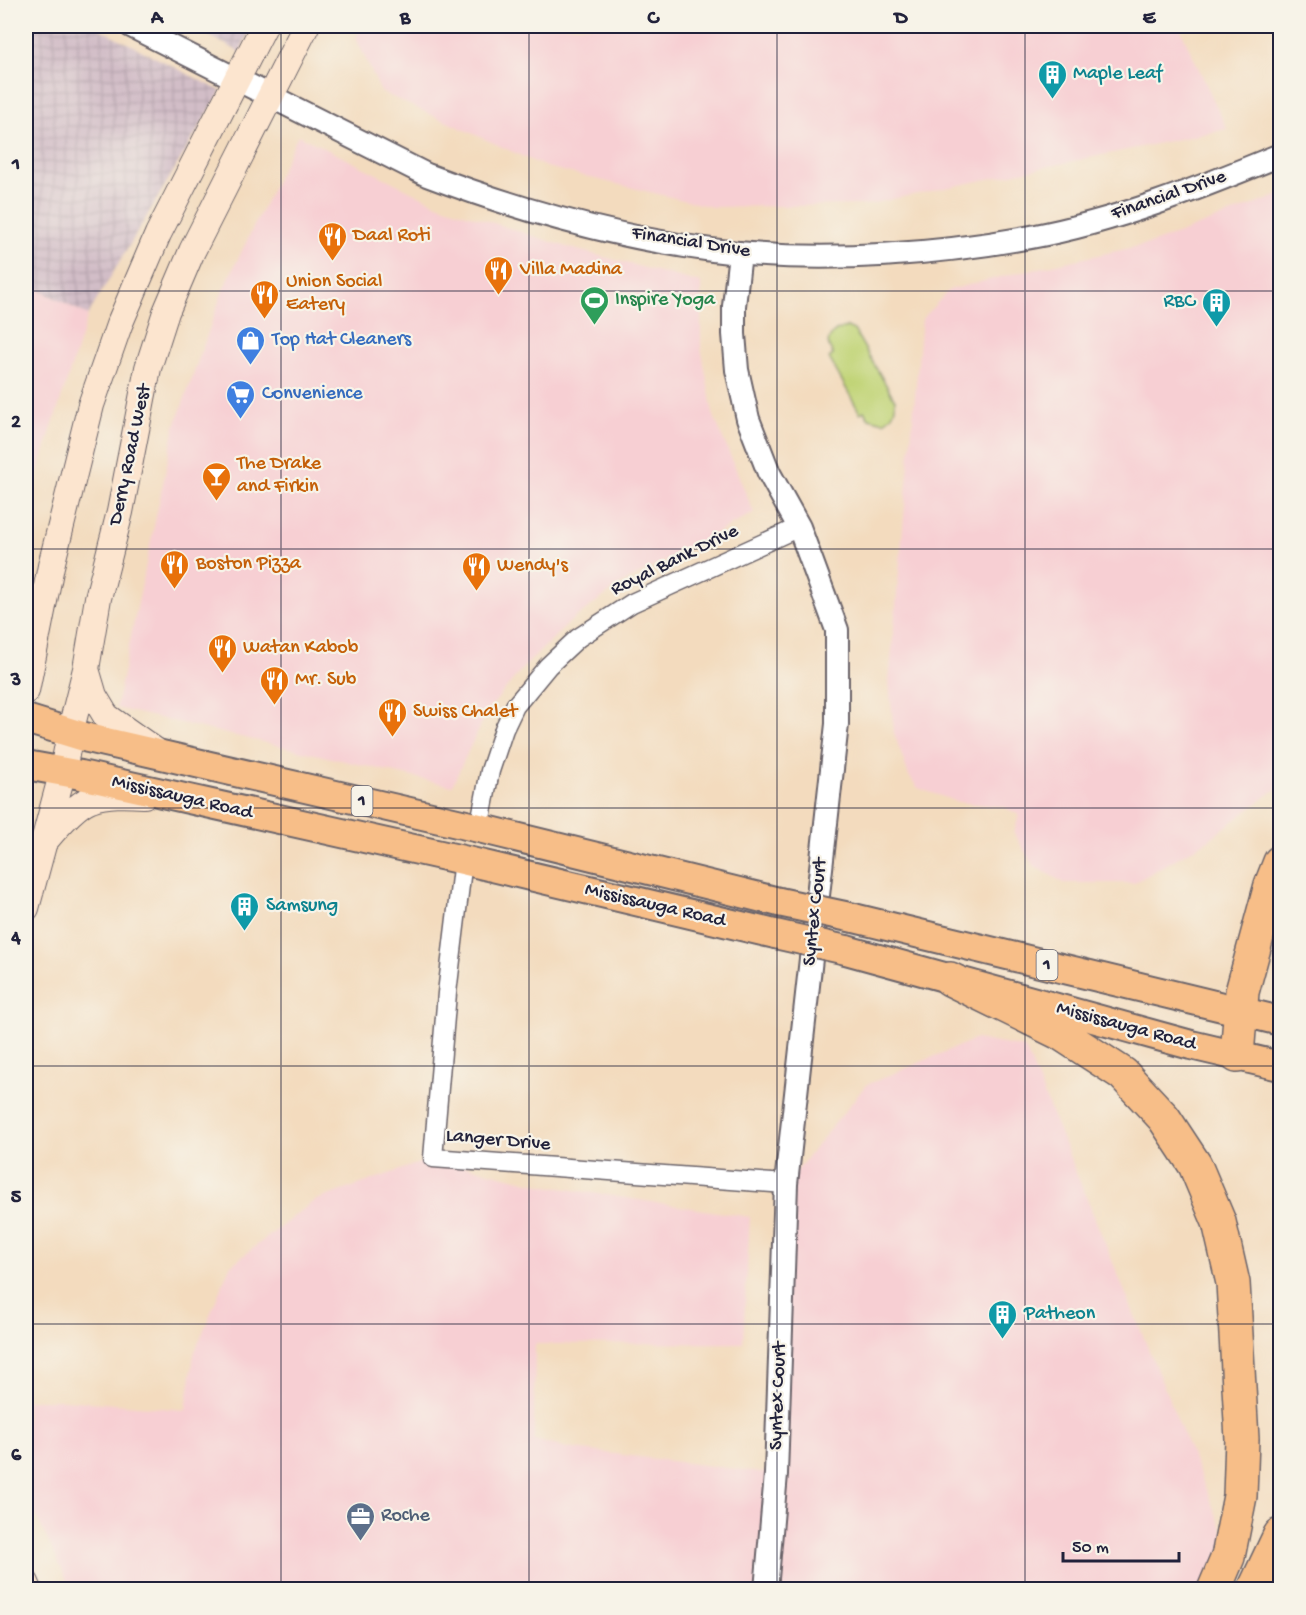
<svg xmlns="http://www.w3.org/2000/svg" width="1306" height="1615" viewBox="0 0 1306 1615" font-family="'Gochi Hand',sans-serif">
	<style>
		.built { fill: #f7cfd3 }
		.industrial { fill: url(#industrial-grid) }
		.grass { fill: #c1d477; stroke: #727b59; stroke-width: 1.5 }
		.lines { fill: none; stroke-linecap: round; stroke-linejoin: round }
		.minor-casing { stroke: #6b6369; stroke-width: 21 }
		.tertiary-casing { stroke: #6b6369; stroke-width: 26 }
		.secondary-casing { stroke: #6b6369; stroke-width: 28 }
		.primary-casing { stroke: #6b6369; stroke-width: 32 }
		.motorway-casing { stroke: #6b6369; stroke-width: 36 }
		.minor { stroke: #fff; stroke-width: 18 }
		.tertiary { stroke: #fff; stroke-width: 22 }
		.secondary { stroke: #fce5cf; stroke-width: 26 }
		.primary { stroke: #f7be88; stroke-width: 28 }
		.motorway { stroke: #f7be88; stroke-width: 33 }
		.primary-bridge-casing { stroke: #6b6369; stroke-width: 32; stroke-linecap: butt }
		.primary-bridge { stroke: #f7be88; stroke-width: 28 }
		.grid { fill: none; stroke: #22223b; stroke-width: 1.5; stroke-opacity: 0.55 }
		.labels { text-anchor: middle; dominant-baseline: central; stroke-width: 4.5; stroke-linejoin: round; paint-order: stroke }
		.shield { fill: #f7f3e8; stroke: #62616f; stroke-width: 1.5 }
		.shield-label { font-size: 18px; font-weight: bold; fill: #22223b }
		.culture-label { font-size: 20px; fill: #0d838f; stroke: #f7f3e8; text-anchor: start }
		.street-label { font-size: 20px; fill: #22223b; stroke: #f7f3e8 }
		.food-label { font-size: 20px; fill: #c56008; stroke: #f7f3e8; text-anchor: start }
		.leisure-label { font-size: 20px; fill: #27864d; stroke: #f7f3e8; text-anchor: start }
		.shop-label { font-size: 20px; fill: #366cbe; stroke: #f7f3e8; text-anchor: start }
		.service-label { font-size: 20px; fill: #4e5e75; stroke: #f7f3e8; text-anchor: start }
		.neatline { fill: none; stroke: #22223b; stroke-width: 2 }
		.grid-label { font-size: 20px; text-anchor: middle; font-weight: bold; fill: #22223b }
	</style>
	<defs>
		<pattern id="industrial-grid" width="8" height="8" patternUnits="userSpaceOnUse" patternTransform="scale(1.5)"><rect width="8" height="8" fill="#d2bdc7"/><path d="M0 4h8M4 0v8" fill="none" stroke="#b4a2ac"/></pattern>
	</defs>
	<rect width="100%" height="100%" fill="#f7f3e8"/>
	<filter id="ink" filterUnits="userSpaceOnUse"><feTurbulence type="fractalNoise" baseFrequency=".0167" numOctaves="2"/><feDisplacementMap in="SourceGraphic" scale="12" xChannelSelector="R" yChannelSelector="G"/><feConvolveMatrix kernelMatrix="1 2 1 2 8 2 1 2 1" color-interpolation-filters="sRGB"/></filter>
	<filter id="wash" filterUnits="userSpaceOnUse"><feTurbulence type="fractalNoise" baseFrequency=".008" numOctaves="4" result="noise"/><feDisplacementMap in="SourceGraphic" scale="24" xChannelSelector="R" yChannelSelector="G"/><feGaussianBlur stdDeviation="1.35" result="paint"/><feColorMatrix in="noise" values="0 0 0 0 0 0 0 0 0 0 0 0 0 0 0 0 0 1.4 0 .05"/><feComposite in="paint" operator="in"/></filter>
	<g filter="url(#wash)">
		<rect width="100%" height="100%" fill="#f3dbbe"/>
		<!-- built -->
		<path class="built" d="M361,26h818l48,103 -363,76 -152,2 -166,-40 -165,-75 -25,-54z
			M298,135l141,70 131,43 131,35v64l12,67 41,99 -133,71 -49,36 -51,50 -35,43 -34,73 -336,-78 59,-282 48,-136z
			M1280,195v591l-73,55 -73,42h-70l-31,-18 -19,-32 5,-18 -15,-8 -46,-5 -40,-14 -9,-12 -15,-43 -5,-51 33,-363 27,-29 67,-17 137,-30z
			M26,283l62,32 -62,193z
			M976,1039l49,9 207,505 -13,37 -1148,-1 -43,-90 -2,-15v-84h39l121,10 8,-56 36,-88 84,-65 119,-43 108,27 209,32 -7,126 -208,1 -1,96 32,8 210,26 10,-290 80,-99z"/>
		<!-- industrial -->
		<path class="industrial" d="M26,26h68l127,65 -133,224 -62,-32z
			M190,26h61l-11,26z"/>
		<!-- grass -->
		<path class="grass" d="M847,327l7,3 41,70c1,10 -2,16 -11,22l-15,-4 -5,-7 -4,2 -31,-55 4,-3 -5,-12c3,-11 8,-13 19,-16z"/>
	</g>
	<g filter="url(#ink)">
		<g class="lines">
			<defs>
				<path id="minor" d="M479,828l11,-57 14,-42 11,-23 33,-40 30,-28 54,-35 167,-76
					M463,860l-16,133 -14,165 353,26"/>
				<path id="tertiary" d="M131,26l296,149c100,38 204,67 311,78 95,9 200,1 293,-16 86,-16 169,-49 249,-82
					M740,253l-6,53v28l3,36 11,49 21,54 30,54 38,103v94l-51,460 -10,290 -10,116"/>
				<path id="secondary" d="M86,669l8,27 12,20 51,36
					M26,691l25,-125 40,-161 28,-80 39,-91 106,-208
					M45,841c10,-12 31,-37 46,-42 16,-6 36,-5 53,-4
					M26,908l37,-137 7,-38 16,-64 12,-71 22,-86 28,-144 18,-56 26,-61 114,-225
					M26,1583l3,7"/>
				<path id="primary" d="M26,719l62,19 391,90 300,74
					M26,765l55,10 382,85 312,74
					M854,918l426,103
					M846,950l345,95 89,21"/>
				<path id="motorway" d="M950,979l110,54 63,41 41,44 31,47 24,57 14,61 9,156 -2,57 -12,61 -14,33
					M1237,1056l5,-64 29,-107 9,-23
					M1254,1590l26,-55"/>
			</defs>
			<!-- minor casing -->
			<use href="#minor" class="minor-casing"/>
			<!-- tertiary casing -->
			<use href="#tertiary" class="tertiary-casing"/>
			<!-- secondary casing -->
			<use href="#secondary" class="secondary-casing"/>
			<!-- primary casing -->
			<use href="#primary" class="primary-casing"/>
			<!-- motorway casing -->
			<use href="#motorway" class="motorway-casing"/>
			<!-- minor -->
			<use href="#minor" class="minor"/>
			<!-- tertiary -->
			<use href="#tertiary" class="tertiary"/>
			<!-- secondary -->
			<use href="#secondary" class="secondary"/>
			<!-- primary -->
			<use href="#primary" class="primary"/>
			<!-- motorway -->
			<use href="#motorway" class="motorway"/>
			<defs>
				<path id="primary-bridge" d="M779,902l75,16
					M775,934l71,16"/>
			</defs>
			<!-- primary-bridge casing -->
			<use href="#primary-bridge" class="primary-bridge-casing"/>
			<!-- primary-bridge -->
			<use href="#primary-bridge" class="primary-bridge"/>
		</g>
	</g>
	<!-- grid -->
	<path class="grid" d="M281,26v1564M529,26v1564M777,26v1564M1025,26v1564M26,291h1254M26,549h1254M26,808h1254M26,1066h1254M26,1324h1254"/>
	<!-- icons -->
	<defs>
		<symbol id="building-pin" viewBox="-11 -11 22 30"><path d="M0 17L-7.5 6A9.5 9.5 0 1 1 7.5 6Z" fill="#0f9aa8" stroke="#f7f3e8"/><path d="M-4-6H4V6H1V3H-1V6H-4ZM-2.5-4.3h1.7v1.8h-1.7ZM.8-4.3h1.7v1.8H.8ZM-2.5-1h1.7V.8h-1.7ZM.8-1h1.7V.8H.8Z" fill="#fff"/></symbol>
		<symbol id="restaurant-pin" viewBox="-11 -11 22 30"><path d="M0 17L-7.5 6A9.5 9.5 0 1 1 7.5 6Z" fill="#e8710a" stroke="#f7f3e8"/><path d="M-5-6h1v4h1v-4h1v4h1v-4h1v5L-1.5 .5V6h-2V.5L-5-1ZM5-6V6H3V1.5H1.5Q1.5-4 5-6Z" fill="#fff"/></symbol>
		<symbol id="stadium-pin" viewBox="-11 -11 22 30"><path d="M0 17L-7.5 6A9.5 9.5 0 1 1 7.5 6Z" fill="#2e9e5b" stroke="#f7f3e8"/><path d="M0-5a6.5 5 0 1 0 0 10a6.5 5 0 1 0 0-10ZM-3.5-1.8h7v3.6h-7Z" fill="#fff"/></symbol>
		<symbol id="shop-pin" viewBox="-11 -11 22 30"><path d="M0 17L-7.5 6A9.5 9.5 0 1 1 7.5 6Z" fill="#3f7fe0" stroke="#f7f3e8"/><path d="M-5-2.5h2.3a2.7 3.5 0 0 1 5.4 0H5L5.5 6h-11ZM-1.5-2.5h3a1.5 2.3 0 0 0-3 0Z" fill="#fff"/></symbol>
		<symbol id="supermarket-pin" viewBox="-11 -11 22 30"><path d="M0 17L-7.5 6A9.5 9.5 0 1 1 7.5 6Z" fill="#3f7fe0" stroke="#f7f3e8"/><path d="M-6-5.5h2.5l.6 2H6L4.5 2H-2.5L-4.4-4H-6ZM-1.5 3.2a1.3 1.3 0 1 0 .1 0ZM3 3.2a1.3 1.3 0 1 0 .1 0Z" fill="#fff"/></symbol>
		<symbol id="bar-pin" viewBox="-11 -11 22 30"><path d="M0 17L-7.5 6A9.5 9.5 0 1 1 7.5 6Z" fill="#e8710a" stroke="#f7f3e8"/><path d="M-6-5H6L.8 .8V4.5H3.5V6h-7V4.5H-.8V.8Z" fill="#fff"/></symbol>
		<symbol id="office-pin" viewBox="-11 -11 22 30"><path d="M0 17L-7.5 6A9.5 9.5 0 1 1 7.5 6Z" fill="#5c6f8a" stroke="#f7f3e8"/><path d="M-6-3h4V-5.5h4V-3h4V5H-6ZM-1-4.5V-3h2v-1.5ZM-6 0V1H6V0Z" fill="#fff"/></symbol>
	</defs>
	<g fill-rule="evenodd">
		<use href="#building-pin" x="1036" y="58" width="33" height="45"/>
		<use href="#restaurant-pin" x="316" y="220" width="33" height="45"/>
		<use href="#restaurant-pin" x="482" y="254" width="33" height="45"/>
		<use href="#restaurant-pin" x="248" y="278" width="33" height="45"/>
		<use href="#stadium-pin" x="578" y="284" width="33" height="45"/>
		<use href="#building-pin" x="1200" y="286" width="33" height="45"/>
		<use href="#shop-pin" x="234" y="324" width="33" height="45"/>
		<use href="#supermarket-pin" x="224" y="378" width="33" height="45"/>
		<use href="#bar-pin" x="200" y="460" width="33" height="45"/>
		<use href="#restaurant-pin" x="158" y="548" width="33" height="45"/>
		<use href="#restaurant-pin" x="460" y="550" width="33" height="45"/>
		<use href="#restaurant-pin" x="206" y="632" width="33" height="45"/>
		<use href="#restaurant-pin" x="258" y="664" width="33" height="45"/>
		<use href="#restaurant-pin" x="376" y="696" width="33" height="45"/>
		<use href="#building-pin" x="228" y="890" width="33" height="45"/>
		<use href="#building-pin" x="986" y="1298" width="33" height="45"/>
		<use href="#office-pin" x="344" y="1500" width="33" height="45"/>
	</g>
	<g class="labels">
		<!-- shield labels -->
		<g class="shield">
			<rect x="351.5" y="786" width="21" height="30" rx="4.5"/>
			<rect x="1036.5" y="950" width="21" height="30" rx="4.5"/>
		</g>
		<g class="shield-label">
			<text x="362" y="801">1</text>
			<text x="1047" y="965">1</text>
		</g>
		<!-- culture labels -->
		<g class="culture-label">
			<text x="1073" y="74">Maple Leaf</text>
			<text x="1195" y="302" text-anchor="end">RBC</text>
			<text x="266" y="906">Samsung</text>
			<text x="1024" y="1314">Patheon</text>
		</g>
		<!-- street labels -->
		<g class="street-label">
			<text transform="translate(1169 196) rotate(-19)">Financial Drive</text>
			<text transform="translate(691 243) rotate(9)">Financial Drive</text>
			<text transform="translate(131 455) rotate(-78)">Derry Road West</text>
			<text transform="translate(675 561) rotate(-26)">Royal Bank Drive</text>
			<text transform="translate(182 798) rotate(13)">Mississauga Road</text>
			<text transform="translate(655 906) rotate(13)">Mississauga Road</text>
			<text transform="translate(816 912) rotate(-84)">Syntex Court</text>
			<text transform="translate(1126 1027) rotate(15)">Mississauga Road</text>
			<text transform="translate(498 1141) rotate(5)">Langer Drive</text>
			<text transform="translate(779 1396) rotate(-88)">Syntex Court</text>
		</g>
		<!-- food labels -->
		<g class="food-label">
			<text x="353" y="236">Daal Roti</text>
			<text x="520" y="270">Villa Madina</text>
			<text x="286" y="282">Union Social<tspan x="286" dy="23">Eatery</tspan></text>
			<text x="237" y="464">The Drake<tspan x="237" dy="23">and Firkin</tspan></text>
			<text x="196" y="564">Boston Pizza</text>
			<text x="497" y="566">Wendy's</text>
			<text x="243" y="648">Watan Kabob</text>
			<text x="295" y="680">Mr. Sub</text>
			<text x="413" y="712">Swiss Chalet</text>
		</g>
		<!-- leisure labels -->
		<g class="leisure-label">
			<text x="615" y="300">Inspire Yoga</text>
		</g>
		<!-- shop labels -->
		<g class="shop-label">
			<text x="272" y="340">Top Hat Cleaners</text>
			<text x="262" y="394">Convenience</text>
		</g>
		<!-- service labels -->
		<g class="service-label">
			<text x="381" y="1516">Roche</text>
		</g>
	</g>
	<!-- margin -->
	<rect width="1306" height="1615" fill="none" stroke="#f7f3e8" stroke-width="66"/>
	<!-- scale -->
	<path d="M1063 1552v9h116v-9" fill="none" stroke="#22223b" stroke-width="3"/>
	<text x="1072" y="1552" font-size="18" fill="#22223b" stroke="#f7f3e8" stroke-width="4.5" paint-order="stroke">50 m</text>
	<rect x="33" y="33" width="1240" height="1549" class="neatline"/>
	<g class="grid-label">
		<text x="157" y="23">A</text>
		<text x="405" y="23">B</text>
		<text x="653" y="23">C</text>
		<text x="901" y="23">D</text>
		<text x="1149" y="23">E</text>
		<text x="16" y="169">1</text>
		<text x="16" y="427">2</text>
		<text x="16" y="685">3</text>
		<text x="16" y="943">4</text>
		<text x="16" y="1202">5</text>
		<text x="16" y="1460">6</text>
	</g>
</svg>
